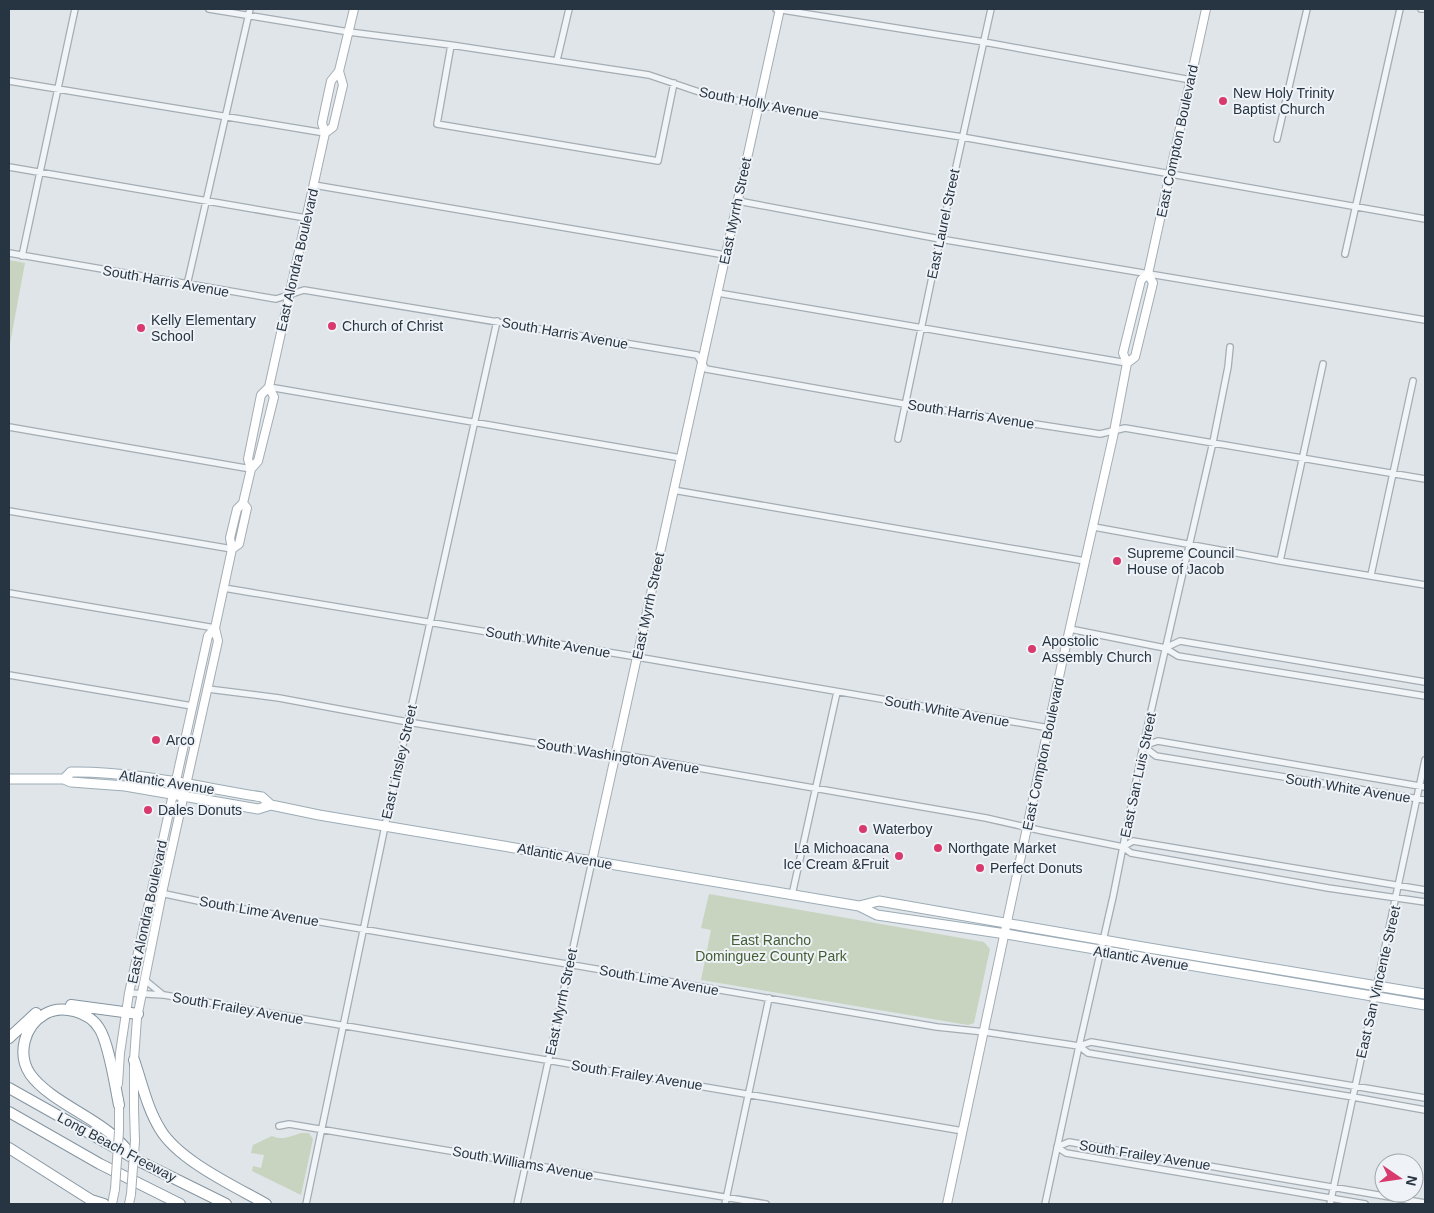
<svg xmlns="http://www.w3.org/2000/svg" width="1434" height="1213" viewBox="0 0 1434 1213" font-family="Arial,sans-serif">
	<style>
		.green { fill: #c8d4bf }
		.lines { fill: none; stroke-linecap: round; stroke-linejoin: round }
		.street-casing { stroke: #a4adb4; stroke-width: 8 }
		.secondary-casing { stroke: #a4adb4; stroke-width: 10 }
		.primary-casing { stroke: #9dacb6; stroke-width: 11 }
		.highway-casing { stroke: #8595a1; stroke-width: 12 }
		.street { stroke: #f2f5f7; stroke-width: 5.5 }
		.secondary { stroke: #fff; stroke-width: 8 }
		.primary { stroke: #fff; stroke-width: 9 }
		.highway { stroke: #fff; stroke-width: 10 }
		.secondary-bridge-casing { stroke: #a4adb4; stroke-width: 10; stroke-linecap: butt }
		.secondary-bridge { stroke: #fff; stroke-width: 8 }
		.poi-dot { fill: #d83a6e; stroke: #eff3f7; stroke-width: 2 }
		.labels { text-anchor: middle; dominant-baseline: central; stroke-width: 4; stroke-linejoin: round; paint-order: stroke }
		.poi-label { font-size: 14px; fill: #273542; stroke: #eff3f7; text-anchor: start }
		.street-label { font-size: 14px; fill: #273542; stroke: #eff3f7 }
		.park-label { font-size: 14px; fill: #435e33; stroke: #eff3f7 }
	</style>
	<rect width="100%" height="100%" fill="#dfe5e9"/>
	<!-- green -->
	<path class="green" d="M9,260l16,3 -16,86z
		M709,894l275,48 6,7 -16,74 -6,2 -267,-45 10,-50 -10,-2z
		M301,1133h8l4,6 -12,56 -49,-24 1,-5 8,2 3,-13 -13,-2 2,-8 19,-9c11,5 19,0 29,-3z"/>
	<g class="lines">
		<defs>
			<path id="street" d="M209,9l140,23 102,13 198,30 56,19 53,11 204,32 463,82
				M776,9l208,33 207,38
				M1421,9h4
				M451,45l-14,79 221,37 16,-78
				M557,60l12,-51
				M9,81l316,52
				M1277,139l30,-130
				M9,167l297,51
				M314,185l411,70
				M738,201l202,38 485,81
				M9,253l267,46 28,-9 393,65 9,14 198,35 196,30 25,-6 300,51
				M1345,254l55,-245
				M22,256l53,-247
				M187,285l63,-276
				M718,293l409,70
				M269,387l412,71
				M9,427l242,42
				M898,439l42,-200 51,-230
				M673,490l412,71
				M9,511l223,38
				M1094,527l186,34 145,24
				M1280,561l43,-197
				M1371,575l42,-194
				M224,588l413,69 412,71
				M9,593l206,35
				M1070,629l95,19 13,8 247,40
				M1165,648l15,-7 245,41
				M9,675l183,31
				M208,689l71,9 129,24 199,33h17l362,63 57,13 80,16 8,6 197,35 97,14
				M1143,746l13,10 269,44
				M1143,746l15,-5 267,46
				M1123,847l10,-6 292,49
				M151,891l52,11 734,125 48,5 94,14 12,-4 334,56
				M792,895l45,-203
				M145,980l17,14
				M129,993l35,2 799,136
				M1079,1046l9,7 265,44 72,13
				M279,1126l10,-2 477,80
				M1057,1147l12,-5 356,61
				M1057,1147l9,6 299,51
				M306,1204l79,-378 112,-505
				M517,1204l75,-343
				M725,1204l44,-206
				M1045,1204l34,-158 34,-149 30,-151 70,-304 15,-75 2,-20
				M1330,1204l95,-444"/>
			<path id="secondary" d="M325,133l8,-6 10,-42 -4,-14 15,-62
				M1127,363l8,-6 18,-74 -5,-9
				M251,469l7,-8 16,-64 -5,-10
				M232,549l7,-5 8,-36 -4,-5
				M592,861l188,-852
				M118,1084l2,-31 9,-60 79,-357 7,-8
				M119,1131v-31
				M135,1141l-1,-32v-49l3,-42 25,-125 56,-252 -3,-13 17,-79 -2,-11 7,-29 6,-6 8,-34 -3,-10 13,-64 8,-8 56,-254 -3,-10 9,-42 8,-10
				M112,1204l3,-15
				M129,1204l2,-10
				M947,1204l115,-541 51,-226 14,-74 -4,-10 18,-73 7,-6 58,-265"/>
			<path id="primary" d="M9,779h55l7,3 54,4 133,23 13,-4
				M64,779l7,-7c64,-1 128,15 191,25l9,8 48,10 540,91 18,9 129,19 419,71
				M859,906l20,-5 264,46 282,47"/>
			<path id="highway" d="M71,1005l67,9
				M9,1038l27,-25
				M134,1060c8,23 13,48 26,69 18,31 74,57 106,75
				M9,1088l128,72 89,44
				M119,1105c-4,-19 -10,-62 -20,-77 -10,-16 -37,-24 -54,-14 -21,12 -28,40 -15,60 17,24 57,40 80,59 10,8 18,18 27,27
				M9,1112l91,52 80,40
				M9,1148l82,52 13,4"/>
		</defs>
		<!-- street casing -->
		<use href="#street" class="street-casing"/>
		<!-- secondary casing -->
		<use href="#secondary" class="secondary-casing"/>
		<!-- primary casing -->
		<use href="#primary" class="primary-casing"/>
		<!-- highway casing -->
		<use href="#highway" class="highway-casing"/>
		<!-- street -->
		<use href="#street" class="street"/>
		<!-- secondary -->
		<use href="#secondary" class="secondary"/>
		<!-- primary -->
		<use href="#primary" class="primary"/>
		<!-- highway -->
		<use href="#highway" class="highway"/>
		<defs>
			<path id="secondary-bridge" d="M115,1189l4,-58
				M131,1194l4,-53"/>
		</defs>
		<!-- secondary-bridge casing -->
		<use href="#secondary-bridge" class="secondary-bridge-casing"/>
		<!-- secondary-bridge -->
		<use href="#secondary-bridge" class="secondary-bridge"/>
	</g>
	<!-- markers -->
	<g class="poi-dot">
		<circle cx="1223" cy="101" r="5"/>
		<circle cx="332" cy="326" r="5"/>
		<circle cx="141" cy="328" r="5"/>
		<circle cx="1117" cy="561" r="5"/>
		<circle cx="1032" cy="649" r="5"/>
		<circle cx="156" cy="740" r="5"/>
		<circle cx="148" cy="810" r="5"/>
		<circle cx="863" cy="829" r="5"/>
		<circle cx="938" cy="848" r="5"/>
		<circle cx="899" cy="856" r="5"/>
		<circle cx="980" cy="868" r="5"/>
	</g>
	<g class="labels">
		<!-- poi labels -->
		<g class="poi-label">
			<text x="1233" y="93">New Holy Trinity<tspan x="1233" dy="16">Baptist Church</tspan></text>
			<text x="151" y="320">Kelly Elementary<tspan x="151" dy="16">School</tspan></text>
			<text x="342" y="326">Church of Christ</text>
			<text x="1127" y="553">Supreme Council<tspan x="1127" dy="16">House of Jacob</tspan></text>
			<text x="1042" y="641">Apostolic<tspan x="1042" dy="16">Assembly Church</tspan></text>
			<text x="166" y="740">Arco</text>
			<text x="158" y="810">Dales Donuts</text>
			<text x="873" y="829">Waterboy</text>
			<text x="889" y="848" text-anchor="end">La Michoacana<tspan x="889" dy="16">Ice Cream &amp;Fruit</tspan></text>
			<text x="948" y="848">Northgate Market</text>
			<text x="990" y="868">Perfect Donuts</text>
		</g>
		<!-- street labels -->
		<g class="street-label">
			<text transform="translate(759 103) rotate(11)">South Holly Avenue</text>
			<text transform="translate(1177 141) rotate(-78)">East Compton Boulevard</text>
			<text transform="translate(735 211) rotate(-78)">East Myrrh Street</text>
			<text transform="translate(943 224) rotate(-78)">East Laurel Street</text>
			<text transform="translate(297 260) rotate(-77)">East Alondra Boulevard</text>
			<text transform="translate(166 281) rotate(10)">South Harris Avenue</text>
			<text transform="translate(565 333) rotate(10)">South Harris Avenue</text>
			<text transform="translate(971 414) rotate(9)">South Harris Avenue</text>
			<text transform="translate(648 606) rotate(-78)">East Myrrh Street</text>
			<text transform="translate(548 642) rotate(10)">South White Avenue</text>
			<text transform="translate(947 711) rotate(10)">South White Avenue</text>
			<text transform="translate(1043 754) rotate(-78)">East Compton Boulevard</text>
			<text transform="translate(618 756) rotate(9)">South Washington Avenue</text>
			<text transform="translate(399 762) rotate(-77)">East Linsley Street</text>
			<text transform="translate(1138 775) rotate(-78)">East San Luis Street</text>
			<text transform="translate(167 782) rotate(9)">Atlantic Avenue</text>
			<text transform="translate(1348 788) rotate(9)">South White Avenue</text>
			<text transform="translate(565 856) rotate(10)">Atlantic Avenue</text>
			<text transform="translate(259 911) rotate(10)">South Lime Avenue</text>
			<text transform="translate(147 912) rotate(-78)">East Alondra Boulevard</text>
			<text transform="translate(1141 958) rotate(9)">Atlantic Avenue</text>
			<text transform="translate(659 980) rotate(10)">South Lime Avenue</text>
			<text transform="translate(1378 982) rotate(-77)">East San Vincente Street</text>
			<text transform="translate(561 1002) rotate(-78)">East Myrrh Street</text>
			<text transform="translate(238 1008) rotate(10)">South Frailey Avenue</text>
			<text transform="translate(637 1075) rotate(9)">South Frailey Avenue</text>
			<text transform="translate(117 1147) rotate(28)">Long Beach Freeway</text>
			<text transform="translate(1145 1155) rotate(9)">South Frailey Avenue</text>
			<text transform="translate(523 1163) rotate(10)">South Williams Avenue</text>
		</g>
		<!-- park labels -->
		<g class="park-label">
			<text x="771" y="940">East Rancho<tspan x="771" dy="16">Dominguez County Park</tspan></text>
		</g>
	</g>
	<!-- border -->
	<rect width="1434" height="1213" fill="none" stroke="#273542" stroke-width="20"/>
	<!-- north arrow -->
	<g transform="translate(1399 1178) rotate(103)"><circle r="24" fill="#eff3f7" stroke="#9fa7af"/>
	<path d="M0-4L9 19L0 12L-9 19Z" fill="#d83a6e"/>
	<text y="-8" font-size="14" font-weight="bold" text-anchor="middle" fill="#273542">N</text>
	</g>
</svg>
